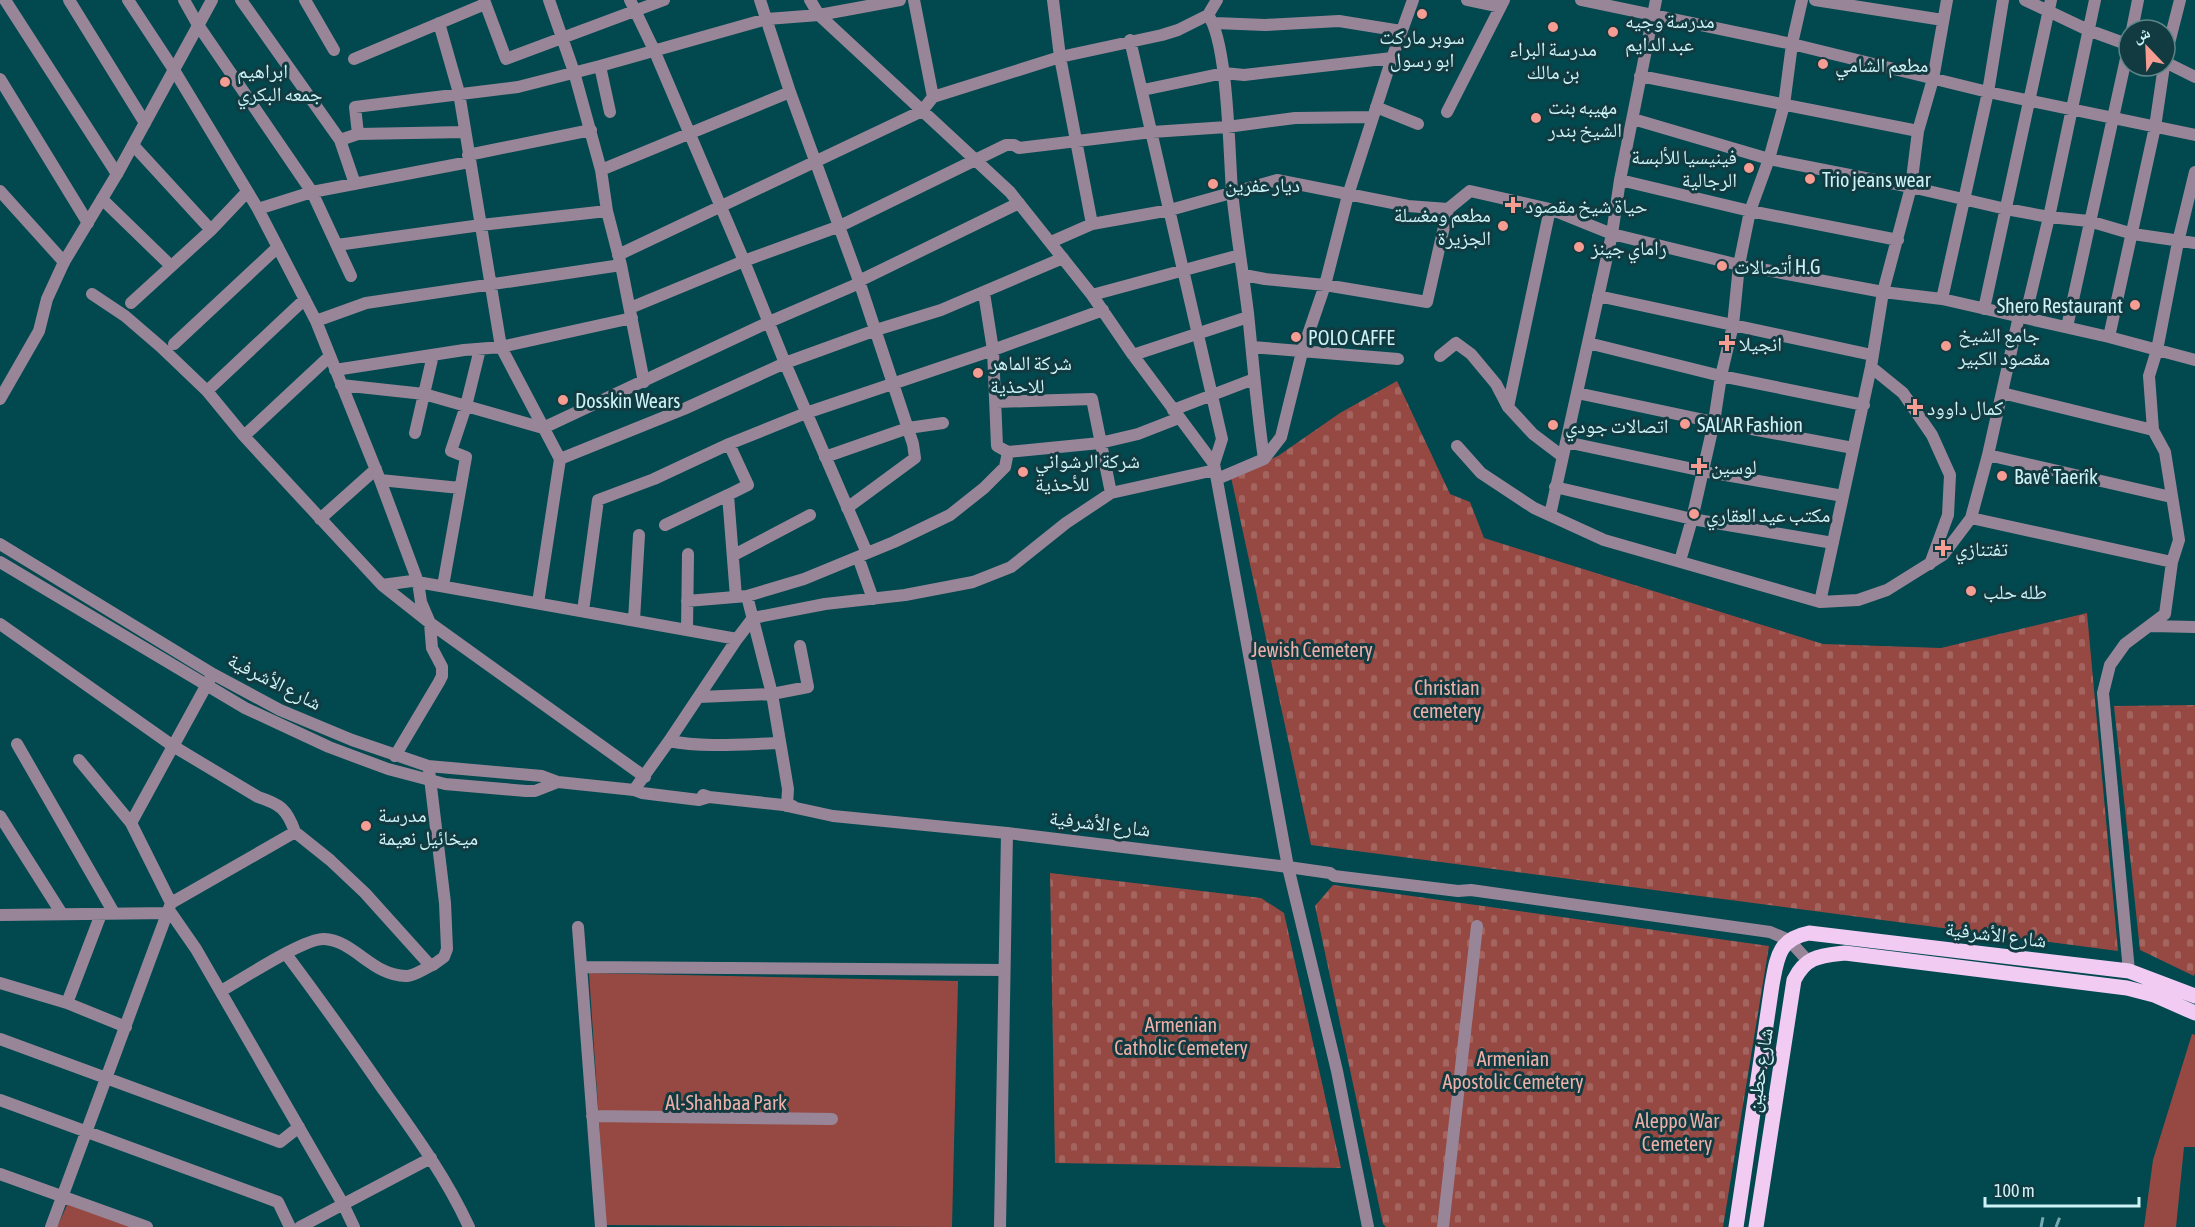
<svg xmlns="http://www.w3.org/2000/svg" width="2195" height="1227" viewBox="0 0 2195 1227" font-family="'Asap Condensed','Noto Naskh Arabic',sans-serif">
	<style>
		.green { fill: #964943 }
		.cemetery { fill: url(#cemetery-stones) }
		.lines { fill: none; stroke-linecap: round; stroke-linejoin: round }
		.minor { stroke: #988698; stroke-width: 12 }
		.tertiary { stroke: #988698; stroke-width: 12 }
		.primary { stroke: #f1cbf2; stroke-width: 15 }
		.rail { stroke: #77aaaf; stroke-width: 3; stroke-dasharray: 10 10; stroke-linecap: butt }
		.poi-dot { fill: #f59c93; stroke: #113b40; stroke-width: 2 }
		.labels { text-anchor: middle; dominant-baseline: central; stroke-width: 6; stroke-linejoin: round; paint-order: stroke }
		.poi-label { font-size: 20px; fill: #cef3f7; stroke: #113b40; text-anchor: start }
		.park-label { font-size: 20px; fill: #eeafa8; stroke: #113b40 }
		.street-label { font-size: 20px; fill: #cef3f7; stroke: #113b40 }
	</style>
	<defs>
		<pattern id="cemetery-stones" width="16" height="16" patternUnits="userSpaceOnUse" patternTransform="scale(1.5)"><rect width="16" height="16" fill="#964943"/><path d="M2 7V4a2 2 0 0 1 4 0v3zM10 15v-3a2 2 0 0 1 4 0v3z" fill="#a4645f"/></pattern>
	</defs>
	<rect width="100%" height="100%" fill="#02484f"/>
	<!-- green -->
	<path class="green" d="M589,973l369,8 -6,246 -346,-2z
		M2192,1034l3,1v112h-11l-8,80h-32l9,-67z
		M68,1203l66,24h-77z"/>
	<!-- cemetery -->
	<path class="cemetery" d="M1397,381l53,113 20,8 14,36 339,106 118,4 146,-35 31,338 -807,-106 -80,-368 47,-21 62,-43z
		M2195,705v268l-1,3 -54,-26 -26,-244z
		M1050,873l211,25 23,15 57,255 -286,-5z
		M1333,885l436,61 -46,281h-337l-3,-3 -68,-318z"/>
	<g class="lines">
		<!-- minor -->
		<path class="minor" d="M5,0l112,174
			M69,0l76,123
			M128,0l46,70 84,139 54,-17 157,-30
			M184,0l14,25 114,167 39,84
			M241,0l99,140 15,44
			M305,0l29,50
			M484,0l22,59 158,-59
			M549,0l25,72 27,98 6,41 14,54 23,117
			M630,0l24,50 90,211 41,102 82,190
			M760,0l30,92 69,189 54,163 2,14 -68,50
			M810,0l9,15 191,177 82,103 41,60 81,109 74,403 49,204 31,156
			M1053,0l7,57 32,167
			M1217,0l-9,15c20,27 21,138 24,176 4,41 11,81 16,122 5,49 9,98 16,146l-47,20
			M1467,0l33,7
			M1581,0l211,44 196,48 207,43
			M1815,0l128,20
			M2025,0l63,30 41,15
			M439,23l20,70 42,254 59,112 -22,144
			M1215,23l50,2 74,-4 62,10
			M2132,30l6,-30
			M1130,40l92,399 -8,25
			M354,59l131,-55
			M2165,59l15,-59
			M2165,62l30,15
			M600,66l10,46
			M1640,76l278,55
			M0,79l88,144
			M1143,90l81,-17 20,2 148,-17
			M933,97l127,-40 102,-22 16,-5 30,-15
			M1376,107l42,17
			M1447,112l57,-112
			M1633,119l136,40 142,28 95,22 43,8 40,4 44,13 62,9
			M358,134l107,-2
			M340,140l18,-6 -3,-27 163,-20 82,-21 167,-47 52,-4 81,-15
			M133,145l78,85
			M468,155l123,-25
			M601,170l189,-78
			M1620,180l130,31 148,29
			M0,191l64,71
			M102,199l69,67
			M258,209l58,112 64,159 38,102 3,20 9,21 2,25 10,19v9l-3,6 -44,74
			M1051,242l41,-18 78,-14 107,-30 131,26 40,3 22,-18 80,18 62,25 127,31 144,27 59,7 167,38 86,23
			M337,245l144,-20 126,-14
			M618,255l304,-144 11,-14 -19,-97
			M1244,275l21,4 60,6 102,17 21,-93
			M984,293l9,57 4,96 11,6
			M92,294l33,22 36,31 46,44 37,45 138,149 48,38 215,154
			M1092,295l148,-40
			M1598,296l274,59
			M1942,299l46,-207 15,-92
			M131,303l80,-73 36,-38
			M630,308l114,-47 96,-35 166,-81h8l5,3 133,-16 75,-5 68,-9 78,-1
			M1984,309l67,-309
			M2025,318l24,-101 46,-217
			M316,321l50,-18 255,-38
			M2067,327l62,-282
			M2109,337l46,-210 9,-61
			M1588,343l133,33 143,29
			M174,344l104,-97
			M1252,347l146,12
			M1133,355l115,-38
			M1440,356l16,-13 15,11 25,30 12,23 25,27 29,22
			M1871,367l32,26 29,42 18,40 -2,40 -18,49
			M335,370l129,-20 37,-3 131,-29
			M341,385l83,9 119,34 226,-106 86,-37 4,-4 160,-78
			M207,391l98,-92
			M1577,393l137,29 139,26
			M2002,393l151,37
			M996,402l96,-3 19,94
			M1508,407l42,-198
			M1173,410l81,-31
			M415,433l18,-78
			M244,436l86,-80
			M1566,442l137,29 140,25
			M729,444l19,41 -20,10 8,102
			M1457,446l24,27 53,35 70,32 216,62 38,-2 29,-10 56,-35 28,-37 17,-63 31,-139
			M1988,455l183,42
			M825,457l83,-29 35,-5
			M560,459l124,-50 101,-46 91,-33 65,-20 122,-52
			M1264,459l17,-22 21,-85 23,-67 23,-90 44,-137 21,-58
			M380,480l80,8
			M1555,487l137,32 141,24
			M1550,515l62,-281 8,-54 36,-180
			M1971,518l201,44
			M320,519l56,-50
			M665,525l63,-30
			M734,555l76,-40
			M858,557l15,42
			M1680,561l12,-42 22,-97 7,-46 12,-51 6,-60 11,-54 19,-52 15,-54 8,-61 10,-44
			M382,585l30,-4 325,58
			M443,586l23,-129 -15,-6 15,-45 14,-57
			M747,596l25,98 16,95 -1,17
			M687,601l60,-5 57,-17 90,-37 56,-27 34,-27 21,-21 3,-15 92,-9 38,-9 41,-16
			M1820,602l51,-235 12,-75 28,-105 7,-56 15,-52 14,-79
			M583,611l15,-111 56,-21 75,-35 77,-31 187,-63 110,-40
			M634,620l5,-85
			M0,624l173,122 85,51c22,7 29,12 37,35
			M2151,626l44,1
			M687,629l1,-75
			M699,697l73,-3 36,-7 -8,-41
			M669,741c36,7 75,3 111,2
			M17,744l97,169
			M79,760l52,63
			M634,790l35,-49 68,-102 16,-21 72,-14 80,-9 68,-13 38,-15 55,-44 45,-30 104,-23
			M0,816l62,98
			M171,903l-40,-80 80,-146
			M0,915l171,-2 25,36 147,255 11,23
			M578,927l23,300
			M286,954c33,44 65,89 96,134 32,45 64,89 87,139
			M581,967l423,3
			M2129,971l-26,-278 7,-28 15,-21 40,-30 7,-52 7,-22 -14,-88 -12,-22 -4,-54 8,-26 21,-108 17,-70
			M0,983l67,20 59,24
			M221,991c20,-11 83,-53 103,-52 30,1 49,38 83,37 8,0 18,-8 26,-11
			M67,1003l34,-89
			M0,1039l280,103 19,-15
			M0,1100l278,102 12,25
			M592,1116l240,3
			M0,1174l147,53
			M51,1227l120,-324 124,-71 35,28 35,33 63,70 5,2 11,-8 3,-8 -2,-46 -16,-133
			M300,1227l131,-69
			M1000,1227l7,-394
			M1443,1227l34,-301"/>
		<!-- tertiary -->
		<path class="tertiary" d="M0,399l39,-68 8,-32 17,-37 53,-88 95,-174
			M0,544l213,130 67,36 72,30 76,26 114,10 16,6 76,8 8,3 57,7 10,-3
			M0,562l245,146 84,39 59,22 57,15 81,7h9l23,-9
			M703,795l6,2 84,9
			M787,806l46,10 174,17 281,34 42,6 4,3 124,15 13,-1 299,42 19,8 19,21"/>
		<!-- primary -->
		<path class="primary" d="M1736,1227l36,-242c5,-27 6,-46 37,-52l320,38 66,25
			M1756,1227l38,-247c12,-24 26,-24 51,-27l282,35 27,7 41,18"/>
		<!-- rail -->
		<path class="rail" d="M2041,1227l3,-15
			M2056,1227l5,-13"/>
	</g>
	<!-- markers -->
	<g class="poi-dot">
		<circle cx="1422" cy="14" r="6"/>
		<circle cx="1553" cy="27" r="6"/>
		<circle cx="1613" cy="32" r="6"/>
		<circle cx="1823" cy="64" r="6"/>
		<circle cx="225" cy="82" r="6"/>
		<circle cx="1536" cy="118" r="6"/>
		<circle cx="1749" cy="168" r="6"/>
		<circle cx="1810" cy="179" r="6"/>
		<circle cx="1213" cy="184" r="6"/>
		<path d="M1510 196h6v6h6v6h-6v6h-6v-6h-6v-6h6z"/>
		<circle cx="1503" cy="226" r="6"/>
		<circle cx="1579" cy="247" r="6"/>
		<circle cx="1722" cy="266" r="6"/>
		<circle cx="2135" cy="305" r="6"/>
		<circle cx="1296" cy="337" r="6"/>
		<path d="M1724 334h6v6h6v6h-6v6h-6v-6h-6v-6h6z"/>
		<circle cx="1946" cy="346" r="6"/>
		<circle cx="978" cy="373" r="6"/>
		<circle cx="563" cy="400" r="6"/>
		<path d="M1912 398h6v6h6v6h-6v6h-6v-6h-6v-6h6z"/>
		<circle cx="1685" cy="424" r="6"/>
		<circle cx="1553" cy="425" r="6"/>
		<path d="M1696 457h6v6h6v6h-6v6h-6v-6h-6v-6h6z"/>
		<circle cx="1023" cy="472" r="6"/>
		<circle cx="2002" cy="476" r="6"/>
		<circle cx="1694" cy="514" r="6"/>
		<path d="M1940 539h6v6h6v6h-6v6h-6v-6h-6v-6h6z"/>
		<circle cx="1971" cy="591" r="6"/>
		<circle cx="366" cy="826" r="6"/>
	</g>
	<g class="labels">
		<!-- poi labels -->
		<g class="poi-label">
			<text x="1625" y="20">مدرسة وجيه<tspan x="1625" dy="23">عبد الدايم</tspan></text>
			<text x="1422" y="36" text-anchor="middle">سوبر ماركت<tspan x="1422" dy="23">ابو رسول</tspan></text>
			<text x="1553" y="48" text-anchor="middle">مدرسة البراء<tspan x="1553" dy="23">بن مالك</tspan></text>
			<text x="1835" y="64">مطعم الشامي</text>
			<text x="237" y="70">ابراهيم<tspan x="237" dy="23">جمعه البكري</tspan></text>
			<text x="1548" y="106">مهيبه بنت<tspan x="1548" dy="23">الشيخ بندر</tspan></text>
			<text x="1737" y="156" text-anchor="end">فينيسيا للألبسة<tspan x="1737" dy="23">الرجالية</tspan></text>
			<text x="1822" y="179">Trio jeans wear</text>
			<text x="1225" y="184">ديار عفرين</text>
			<text x="1525" y="205">حياة شيخ مقصود</text>
			<text x="1491" y="214" text-anchor="end">مطعم ومغسلة<tspan x="1491" dy="23">الجزيرة</tspan></text>
			<text x="1591" y="247">راماي جينز</text>
			<text x="1734" y="266">أتصالات H.G</text>
			<text x="2123" y="305" text-anchor="end">Shero Restaurant</text>
			<text x="1958" y="334">جامع الشيخ<tspan x="1958" dy="23">مقصود الكبير</tspan></text>
			<text x="1308" y="337">POLO CAFFE</text>
			<text x="1739" y="343">انجيلا</text>
			<text x="990" y="362">شركة الماهر<tspan x="990" dy="23">للاحذية</tspan></text>
			<text x="575" y="400">Dosskin Wears</text>
			<text x="1927" y="407">كمال داوود</text>
			<text x="1697" y="424">SALAR Fashion</text>
			<text x="1565" y="425">اتصالات جودي</text>
			<text x="1035" y="460">شركة الرشواني<tspan x="1035" dy="23">للأحذية</tspan></text>
			<text x="1711" y="466">لوسين</text>
			<text x="2014" y="476">Bavê Taerîk</text>
			<text x="1706" y="514">مكتب عيد العقاري</text>
			<text x="1955" y="548">تفتنازي</text>
			<text x="1983" y="591">طله حلب</text>
			<text x="378" y="814">مدرسة<tspan x="378" dy="23">ميخائيل نعيمة</tspan></text>
		</g>
		<!-- park labels -->
		<g class="park-label">
			<text x="1312" y="649">Jewish Cemetery</text>
			<text x="1447" y="687">Christian<tspan x="1447" dy="23">cemetery</tspan></text>
			<text x="1181" y="1024">Armenian<tspan x="1181" dy="23">Catholic Cemetery</tspan></text>
			<text x="1513" y="1058">Armenian<tspan x="1513" dy="23">Apostolic Cemetery</tspan></text>
			<text x="726" y="1102">Al-Shahbaa Park</text>
			<text x="1677" y="1120">Aleppo War<tspan x="1677" dy="23">Cemetery</tspan></text>
		</g>
		<!-- street labels -->
		<g class="street-label">
			<text transform="translate(275 681) rotate(27)">شارع الأشرفية</text>
			<text transform="translate(1100 823) rotate(7)">شارع الأشرفية</text>
			<text transform="translate(1996 934) rotate(7)">شارع الأشرفية</text>
			<text transform="translate(1759 1070) rotate(-81)">شارع حطين</text>
		</g>
	</g>
	<!-- north arrow -->
	<g transform="translate(2147 48) rotate(337)"><circle r="28" fill="#113b40" stroke="#5d8589" stroke-width="1.5"/>
	<path d="M0-4.5L10 22L0 15L-10 22Z" fill="#f59c93"/>
	<text y="-9" font-size="16" font-weight="bold" text-anchor="middle" fill="#cef3f7">ش</text>
	</g>
	<!-- scale -->
	<path d="M1985 1197v9h154v-9" fill="none" stroke="#cef3f7" stroke-width="3"/>
	<text x="1994" y="1197" font-size="18" fill="#cef3f7" stroke="#113b40" stroke-width="4.5" paint-order="stroke">100 m</text>
</svg>
